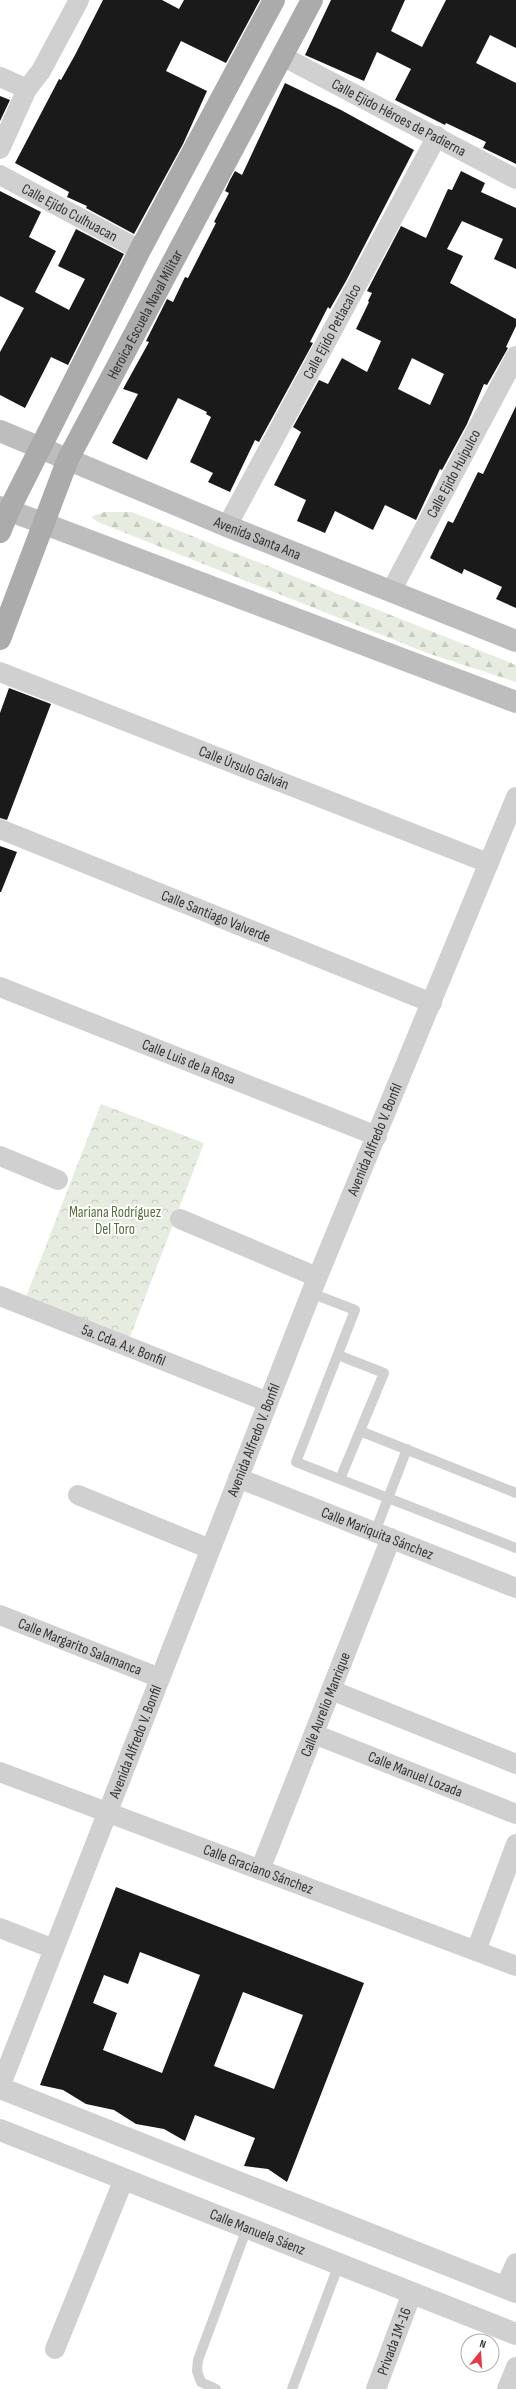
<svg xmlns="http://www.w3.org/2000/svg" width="516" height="2389" viewBox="0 0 516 2389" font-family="'Sofia Sans Condensed',sans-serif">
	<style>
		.forest { fill: url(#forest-firs) }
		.park { fill: url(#park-crowns) }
		.building { fill: #1a1a1a; fill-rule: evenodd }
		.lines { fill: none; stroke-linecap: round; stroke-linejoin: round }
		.service { stroke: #d0d0d0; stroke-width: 10 }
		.minor { stroke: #d0d0d0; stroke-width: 20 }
		.tertiary { stroke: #d0d0d0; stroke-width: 22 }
		.secondary { stroke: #bdbdbd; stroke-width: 22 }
		.primary { stroke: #ababab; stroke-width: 22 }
		.labels { text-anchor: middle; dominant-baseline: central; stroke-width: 4; stroke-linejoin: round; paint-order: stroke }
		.street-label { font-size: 15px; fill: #333; stroke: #fff }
		.park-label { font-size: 15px; fill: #56703f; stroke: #fff }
	</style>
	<defs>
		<pattern id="forest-firs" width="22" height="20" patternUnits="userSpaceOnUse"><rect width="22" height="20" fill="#e6ecdf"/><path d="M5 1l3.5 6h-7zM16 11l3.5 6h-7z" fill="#c6cbc0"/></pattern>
		<pattern id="park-crowns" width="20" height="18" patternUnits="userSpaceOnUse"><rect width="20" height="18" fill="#e6ecdf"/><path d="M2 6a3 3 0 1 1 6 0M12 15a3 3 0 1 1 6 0" fill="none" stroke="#c6cbc0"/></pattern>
	</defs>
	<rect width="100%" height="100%" fill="#fff"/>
	<!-- forest -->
	<path class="forest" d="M104,512h28l384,153v17l-89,-29 -329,-131 -7,-5z"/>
	<!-- park -->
	<path class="park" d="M101,1104l103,39 -74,194 -104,-40z"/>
	<!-- building -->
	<path class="building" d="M103,0h59l17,9 5,-9h76l-34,63 -45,-22 -15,30 41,20 -24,53 -49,90 -48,-26 1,-2 -20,-9 2,-5 -54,-29 44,-84 2,1 14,-25z
		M331,0h74l-14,31 31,16 24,-47h70v48l-26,-13 -14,28 40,20v81l-33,-16 3,-6 -40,-19 -1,2 -50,-25 16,-31 -34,-17 -13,29 -59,-26z
		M285,83l56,27 73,40 -68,131 -16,28 -2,-2 -18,35 3,1 -54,99 -4,-2 -25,52 -22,-10 5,-9 -23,-11 21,-45 -5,-3 1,-2 -29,-14 -31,62 -35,-17 26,-49 -15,-5 26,-47 -3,-1 21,-42 6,3 12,-25 3,1 28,-55 -2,-1 15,-29 -4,-2 5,-11 5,-9 7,4z
		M0,96l10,4 -10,21z
		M461,171l24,12 -4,9 35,16v61l-22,-10 9,-20 -41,-18 -15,28 16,7 -13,27 66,36v7l-10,21 2,1 -21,37 -3,-1 -17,40 -25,46 -2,-1 -24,51 -31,-15 -12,25 -38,-19 -10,22 -28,-12 9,-21 -32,-15 27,-53 -8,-5 26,-47 9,4 14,-26 25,14 14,-31 -25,-12 13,-27 -1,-1 4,-8 -5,-2 34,-65 25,12 22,-49 4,1zM412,358l32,16 -14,31 -32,-16z
		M0,191l41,21 -12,25 27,14 -21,41 34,18 16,-31 -27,-13 18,-37 48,25 -56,111 -17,-8 -26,51 -25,-13v-43l24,-44 -24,-12z
		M516,406v202l-20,-9 6,-12 -38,-18 -2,5 -32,-16 18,-37 5,2 25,-51 5,2z
		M9,688l42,16 -44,116 -7,-2v-105z
		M0,846l17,6 -16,40h-1z
		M116,1887l248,96 -77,199 -19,-13 -24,-3 11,-28 -60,-23 -10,26 -21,-12 -28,-5 -22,-14 -28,-6 -23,-14 -23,-5zM140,1952l60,23 -38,98 -59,-23 14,-37 -24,-10 11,-28 24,9zM243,1992l60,23 -29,74 -60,-23z"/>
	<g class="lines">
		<!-- service -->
		<path class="service" d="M311,1293l44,17 -59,152 220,86
			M338,1355l46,18 -44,106
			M360,1431l156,62
			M375,1532l32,-83
			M216,2389l-15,-7 -4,-11 1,-11 49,-132
			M292,2389l47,-125"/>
		<!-- minor -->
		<g class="minor">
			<path id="s1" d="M282,56l234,123"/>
			<path d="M0,77l27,12"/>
			<path d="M0,149l27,-60 14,-18 38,-71"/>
			<path id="s2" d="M0,175l140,75"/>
			<path id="s3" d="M227,526l210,-390"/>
			<path id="s4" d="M391,591l125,-235"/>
			<path id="s5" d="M0,672l488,191"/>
			<path id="s6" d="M0,829l432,174"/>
			<path id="s7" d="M0,987l377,149"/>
			<path d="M0,1156l58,24"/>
			<path d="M180,1219l137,58"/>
			<path id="s8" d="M0,1296l268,106"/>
			<path id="s9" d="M238,1478l278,110"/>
			<path d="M78,1495l132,54"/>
			<path id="s10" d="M0,1615l160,63"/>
			<path d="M331,1690l185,74"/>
			<path id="s11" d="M314,1734l202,80"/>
			<path id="s12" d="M0,1772l516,194"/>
			<path id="s13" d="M260,1870l131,-332"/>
			<path d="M0,1928l54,21"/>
			<path d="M476,1951l40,-107"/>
			<path id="s14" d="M0,2087l311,-794 205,-496"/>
			<path d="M505,2287l11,-24"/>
			<path d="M55,2349l69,-170"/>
			<path id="s15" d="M376,2389l36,-96"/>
			<path d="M507,2389l9,-22"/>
		</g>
		<!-- tertiary -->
		<g class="tertiary">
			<path d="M0,2088l516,204"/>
			<path id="s16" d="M0,2130l516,204"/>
		</g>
		<!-- secondary -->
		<g class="secondary">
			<path id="s17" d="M0,431l227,95 289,115"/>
			<path d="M0,507l516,195"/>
		</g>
		<!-- primary -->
		<g class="primary">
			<path d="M0,532l9,-22 131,-260 134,-250"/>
			<path id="s18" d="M0,639l68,-180 244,-459"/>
		</g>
	</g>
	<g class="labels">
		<!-- street labels -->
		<g class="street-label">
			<text stroke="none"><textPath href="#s1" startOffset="132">Calle Ejido Héroes de Padierna</textPath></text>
			<text stroke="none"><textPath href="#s2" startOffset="79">Calle Ejido Culhuacan</textPath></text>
			<text stroke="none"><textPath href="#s18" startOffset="356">Heroica Escuela Naval Militar</textPath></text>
			<text stroke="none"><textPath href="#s3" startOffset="221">Calle Ejido Petlacalco</textPath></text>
			<text stroke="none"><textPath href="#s4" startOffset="133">Calle Ejido Huipulco</textPath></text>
			<text stroke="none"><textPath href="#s17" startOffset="279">Avenida Santa Ana</textPath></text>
			<text stroke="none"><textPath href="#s5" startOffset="262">Calle Úrsulo Galván</textPath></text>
			<text stroke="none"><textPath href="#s6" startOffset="233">Calle Santiago Valverde</textPath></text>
			<text stroke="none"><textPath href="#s7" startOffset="203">Calle Luis de la Rosa</textPath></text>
			<text stroke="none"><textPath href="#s14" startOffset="1019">Avenida Alfredo V. Bonfil</textPath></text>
			<text stroke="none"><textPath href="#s8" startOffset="133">5a. Cda. A.v. Bonfil</textPath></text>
			<text stroke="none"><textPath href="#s14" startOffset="695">Avenida Alfredo V. Bonfil</textPath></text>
			<text stroke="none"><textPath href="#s9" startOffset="150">Calle Mariquita Sánchez</textPath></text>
			<text stroke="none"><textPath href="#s10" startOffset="86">Calle Margarito Salamanca</textPath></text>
			<text stroke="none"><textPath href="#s13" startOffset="178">Calle Aurelio Manrique</textPath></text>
			<text stroke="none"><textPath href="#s14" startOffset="371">Avenida Alfredo V. Bonfil</textPath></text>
			<text stroke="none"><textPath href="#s11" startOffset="109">Calle Manuel Lozada</textPath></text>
			<text stroke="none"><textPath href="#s12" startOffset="276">Calle Graciano Sánchez</textPath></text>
			<text stroke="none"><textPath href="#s16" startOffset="277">Calle Manuela Sáenz</textPath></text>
			<text stroke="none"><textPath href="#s15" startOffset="51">Privada 1M-16</textPath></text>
		</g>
		<!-- park labels -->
		<g class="park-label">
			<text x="115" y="1212">Mariana Rodríguez<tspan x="115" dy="17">Del Toro</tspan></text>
		</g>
	</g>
	<!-- north arrow -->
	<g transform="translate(480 2353) rotate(17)"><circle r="19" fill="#ffffff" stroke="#adadad"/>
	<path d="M0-3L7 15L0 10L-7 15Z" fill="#e63946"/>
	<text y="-6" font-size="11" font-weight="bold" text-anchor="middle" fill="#333333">N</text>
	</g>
</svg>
